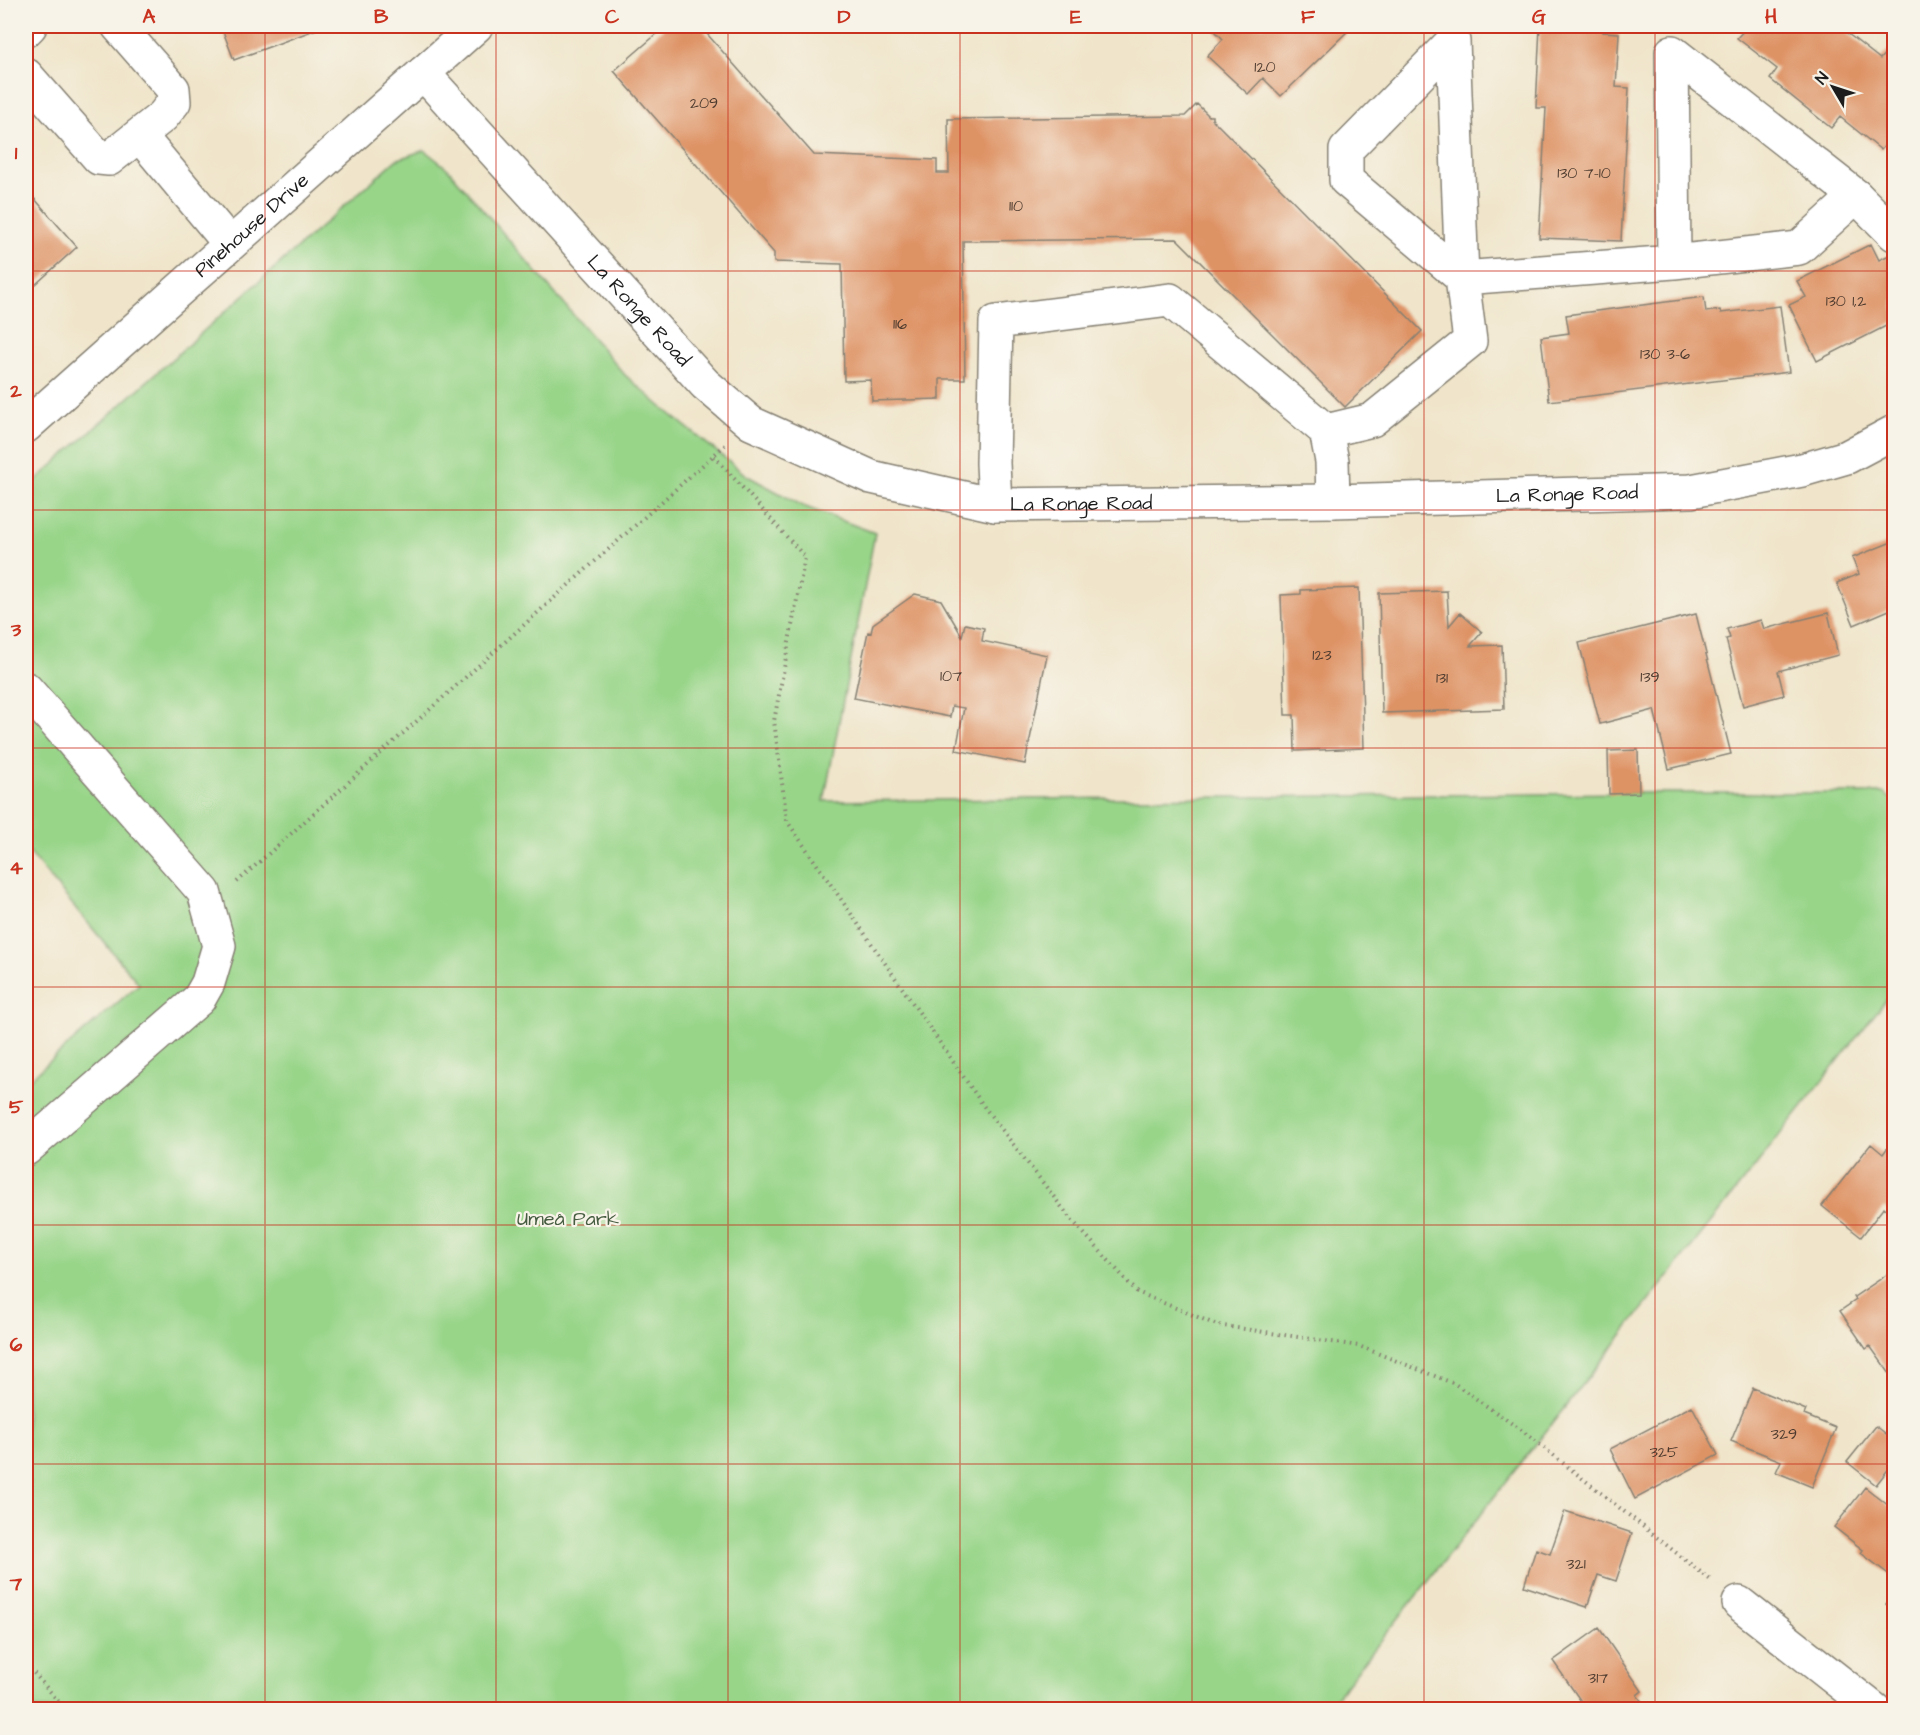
<svg xmlns="http://www.w3.org/2000/svg" width="1920" height="1735" viewBox="0 0 1920 1735" font-family="'Architects Daughter',sans-serif">
	<style>
		.green { fill: #98d589; stroke: #5a7852; stroke-width: 1.5 }
		.building { fill: #de9365 }
		.lines { fill: none; stroke-linecap: round; stroke-linejoin: round }
		.minor-casing { stroke: #868073; stroke-width: 36 }
		.path { stroke: #868073; stroke-width: 4; stroke-dasharray: 1.5 4.5; stroke-linecap: butt }
		.minor { stroke: #fff; stroke-width: 33 }
		.grid { fill: none; stroke: #c8321e; stroke-width: 1.5; stroke-opacity: 0.55 }
		.labels { text-anchor: middle; dominant-baseline: central; stroke-width: 4.5; stroke-linejoin: round; paint-order: stroke }
		.number-label { font-size: 16px; fill: #4c3a2e }
		.street-label { font-size: 20px; fill: #1c1c1c; stroke: #f7f3e8 }
		.park-label { font-size: 20px; fill: #475d42; stroke: #f7f3e8 }
		.neatline { fill: none; stroke: #c8321e; stroke-width: 2 }
		.grid-label { font-size: 20px; text-anchor: middle; font-weight: bold; fill: #c8321e }
	</style>
	<rect width="100%" height="100%" fill="#f7f3e8"/>
	<filter id="ink" filterUnits="userSpaceOnUse"><feTurbulence type="fractalNoise" baseFrequency=".0167" numOctaves="2"/><feDisplacementMap in="SourceGraphic" scale="12" xChannelSelector="R" yChannelSelector="G"/><feConvolveMatrix kernelMatrix="1 2 1 2 8 2 1 2 1" color-interpolation-filters="sRGB"/></filter>
	<filter id="wash" filterUnits="userSpaceOnUse"><feTurbulence type="fractalNoise" baseFrequency=".008" numOctaves="4" result="noise"/><feDisplacementMap in="SourceGraphic" scale="24" xChannelSelector="R" yChannelSelector="G"/><feGaussianBlur stdDeviation="1.35" result="paint"/><feColorMatrix in="noise" values="0 0 0 0 0 0 0 0 0 0 0 0 0 0 0 0 0 1.4 0 .05"/><feComposite in="paint" operator="in"/></filter>
	<g filter="url(#wash)">
		<rect width="100%" height="100%" fill="#f0e5ca"/>
		<!-- green -->
		<path class="green" d="M424,150l24,19 177,206 39,34 82,66 57,31 72,27 -51,268 815,-8h244l11,8v189l-567,719h-1301v-627l113,-98 -113,-135v-360l370,-329z"/>
		<g id="blocks">
			<!-- building -->
			<path class="building" d="M221,26h104l-91,34z
				M666,26h34l114,129 123,5v13h12l-1,-54 237,-3 12,-12 12,12h3v3l210,212 -77,76 -168,-168 -214,2 2,138h-25v20l-68,2 -1,-21 -27,1 -2,-117 -68,-2v-9l-160,-182z
				M1210,26h143l-72,70 -18,-18 -15,16 -41,-38 16,-17z
				M1540,26h64l-1,6 16,1 -3,54 13,1 -8,153 -82,-3 7,-130h-10z
				M1741,26h97l42,33 8,-9 6,4v95l-7,-6 -6,7 -41,-33 -9,11 -61,-49 7,-10 -40,-31 8,-9z
				M26,189l51,58 -51,46z
				M1871,244l8,16 14,-7 1,3v66l-77,39 -28,-56 17,-8 -9,-16z
				M1704,297l2,15 14,-2 1,3 59,-7 9,66 -240,29 -8,-64 28,-4 -3,-18z
				M1894,541v67l-40,17 -17,-42 22,-9 -7,-16z
				M1359,588l5,160 -69,3 -1,-36h-9l-4,-120 20,-1v-4z
				M1447,591l2,35 11,-13 22,19 -12,14 32,-1 2,64 -122,4 -3,-120z
				M915,594l26,6 21,36 3,-12 19,4 -2,13 65,14 -22,109 -69,-14 8,-42 -12,-2 -2,11 -96,-19 14,-66 3,1 2,-9z
				M1828,613l10,42 -60,16 6,24 -41,11 -17,-67 4,-1 -3,-9 34,-9 3,9z
				M1696,614l35,140 -62,15 -15,-59 -54,14 -21,-81z
				M1638,750l1,43 -30,1 -1,-43z
				M1894,1139v70l-3,4 -7,-6 -23,30 -39,-31 49,-62 12,10z
				M1894,1270v101l-4,3 -20,-28 -4,3 -26,-38 16,-11 -2,-3z
				M1753,1388l53,22 -2,5 32,13 -24,59 -36,-15 5,-11 -50,-20z
				M1692,1406l26,49 -83,44 -25,-50z
				M1876,1426l18,14v22l-18,23 -29,-23z
				M1865,1487l29,23v62l-3,4 -30,-23 2,-3 -29,-23z
				M1565,1511l67,22 -16,48 -18,-6 -11,32 -63,-21 12,-37 14,5z
				M1894,1592v19l-8,-7z
				M1599,1628l43,63 -5,4 11,15h-61l-34,-49z"/>
		</g>
	</g>
	<g filter="url(#ink)">
		<use href="#blocks" fill-opacity="0" stroke="#868073" stroke-width="1.5"/>
		<g class="lines">
			<defs>
				<g id="minor">
					<path d="M26,30l4,-4"/>
					<path id="s1" d="M423,73l282,311 46,39 120,54 124,28 338,-4 358,-10 111,-21 45,-13 47,-25"/>
					<path d="M26,75l73,83 10,1 54,-43 11,-14 -1,-13 -55,-63"/>
					<path d="M140,136l90,108"/>
					<path d="M1856,196l38,38"/>
					<path id="s2" d="M26,426l450,-400"/>
					<path d="M1326,431l46,-11 98,-79 -8,-63 -116,-98v-30l107,-109 9,237 212,-16 125,-14 57,-52 -184,-144 2,210"/>
					<path d="M995,505l-2,-42 3,-141 174,-22 156,131 6,30 1,40"/>
					<path d="M26,689l178,203 15,54 -11,37 -9,16 -173,150"/>
					<path d="M1739,1603l136,107"/>
				</g>
			</defs>
			<!-- minor casing -->
			<use href="#minor" class="minor-casing"/>
			<!-- path -->
			<path class="path" d="M714,456l91,101 -31,164 13,100 198,287 86,111 66,73 80,33 142,21 96,38 69,48 189,150
				M237,882l488,-437
				M26,1664l40,46"/>
			<!-- minor -->
			<use href="#minor" class="minor"/>
		</g>
	</g>
	<!-- grid -->
	<path class="grid" d="M265,26v1684M496,26v1684M728,26v1684M960,26v1684M1192,26v1684M1424,26v1684M1655,26v1684M26,271h1868M26,510h1868M26,748h1868M26,987h1868M26,1225h1868M26,1464h1868"/>
	<g class="labels">
		<!-- number labels -->
		<g class="number-label">
			<text x="1265" y="67">120</text>
			<text x="704" y="103">209</text>
			<text x="1584" y="173">130 7-10</text>
			<text x="1016" y="206">110</text>
			<text x="1846" y="301">130 1,2</text>
			<text x="900" y="324">116</text>
			<text x="1665" y="354">130 3-6</text>
			<text x="1322" y="655">123</text>
			<text x="951" y="676">107</text>
			<text x="1650" y="677">139</text>
			<text x="1442" y="678">131</text>
			<text x="1784" y="1434">329</text>
			<text x="1664" y="1452">325</text>
			<text x="1576" y="1564">321</text>
			<text x="1598" y="1678">317</text>
		</g>
		<!-- street labels -->
		<g class="street-label">
			<text stroke="none"><textPath href="#s2" startOffset="302">Pinehouse Drive</textPath></text>
			<text stroke="none"><textPath href="#s1" startOffset="321">La Ronge Road</textPath></text>
			<text stroke="none"><textPath href="#s1" startOffset="1311">La Ronge Road</textPath></text>
			<text stroke="none"><textPath href="#s1" startOffset="825">La Ronge Road</textPath></text>
		</g>
		<!-- park labels -->
		<g class="park-label">
			<text x="568" y="1219">Umeå Park</text>
		</g>
	</g>
	<!-- margin -->
	<rect width="1920" height="1735" fill="none" stroke="#f7f3e8" stroke-width="66"/>
	<!-- north arrow -->
	<g transform="translate(1833 87) rotate(309)" stroke="#f7f3e8" stroke-width="4.5" paint-order="stroke">
	<path d="M0-4.5L10 22L0 15L-10 22Z" fill="#1c1c1c"/>
	<text y="-9" font-size="16" font-weight="bold" text-anchor="middle" fill="#1c1c1c">N</text>
	</g>
	<rect x="33" y="33" width="1854" height="1669" class="neatline"/>
	<g class="grid-label">
		<text x="149" y="23">A</text>
		<text x="381" y="23">B</text>
		<text x="612" y="23">C</text>
		<text x="844" y="23">D</text>
		<text x="1076" y="23">E</text>
		<text x="1308" y="23">F</text>
		<text x="1539" y="23">G</text>
		<text x="1771" y="23">H</text>
		<text x="16" y="159">1</text>
		<text x="16" y="397">2</text>
		<text x="16" y="636">3</text>
		<text x="16" y="874">4</text>
		<text x="16" y="1113">5</text>
		<text x="16" y="1351">6</text>
		<text x="16" y="1590">7</text>
	</g>
</svg>
